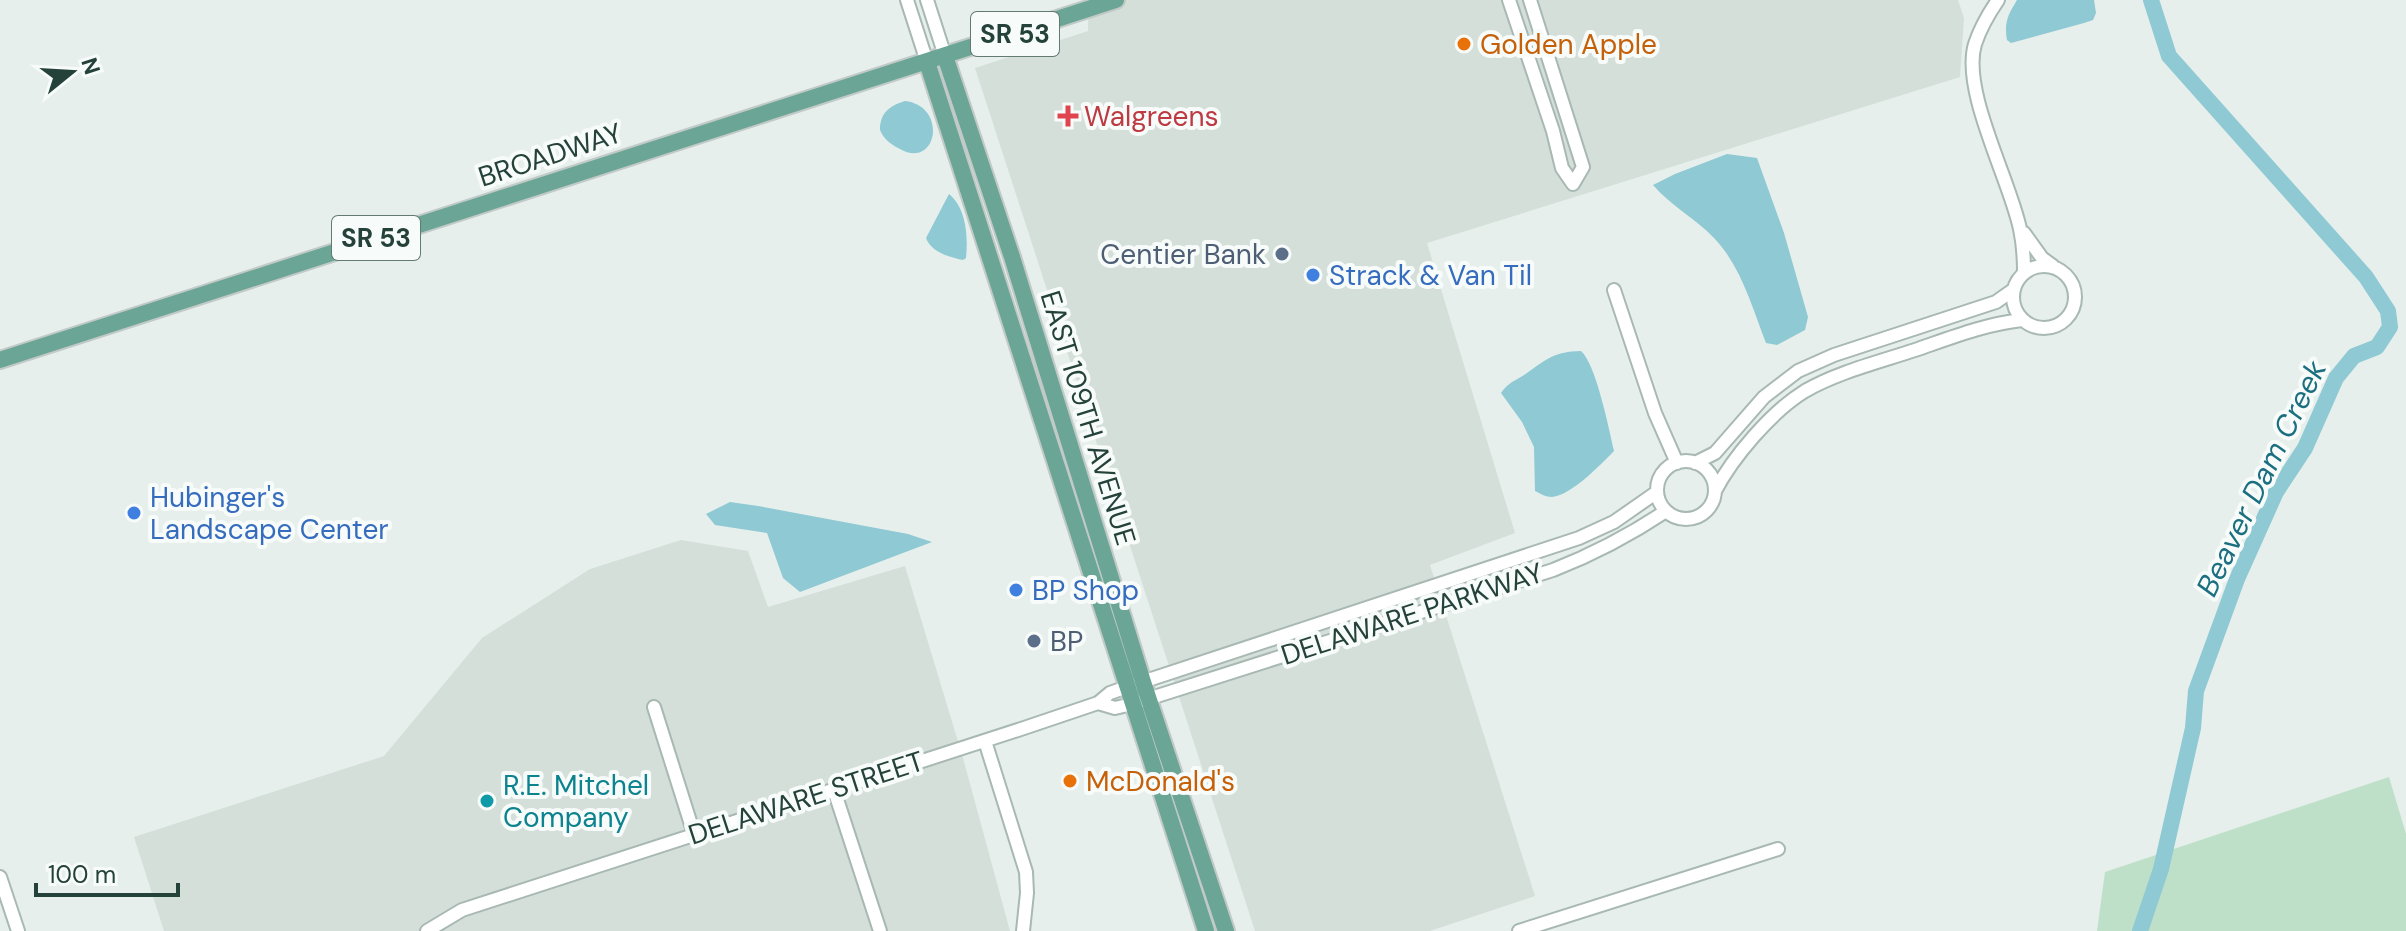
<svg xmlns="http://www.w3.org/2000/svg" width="2406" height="931" viewBox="0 0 2406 931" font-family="'DM Sans',sans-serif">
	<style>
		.built { fill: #d4dfda }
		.green { fill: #bfe0c8 }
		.water { fill: #8ec9d4 }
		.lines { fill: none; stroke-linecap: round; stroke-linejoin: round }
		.river { stroke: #8ec9d4; stroke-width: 16 }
		.minor-casing { stroke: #a8b8b2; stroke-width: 16 }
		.major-casing { stroke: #c2cac8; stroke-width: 20 }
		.minor { stroke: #fff; stroke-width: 12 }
		.major { stroke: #6aa596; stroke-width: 16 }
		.food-dot { fill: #e8710a; stroke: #f7fbf9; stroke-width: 3 }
		.health-dot { fill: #e0444e; stroke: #f7fbf9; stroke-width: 3 }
		.service-dot { fill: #5c6f8a; stroke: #f7fbf9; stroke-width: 3 }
		.shop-dot { fill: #3f7fe0; stroke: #f7fbf9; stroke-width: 3 }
		.culture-dot { fill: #0f9aa8; stroke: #f7fbf9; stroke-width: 3 }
		.labels { text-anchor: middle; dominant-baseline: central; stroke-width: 8; stroke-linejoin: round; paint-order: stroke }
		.shield { fill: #f7fbf9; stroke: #637a73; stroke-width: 2 }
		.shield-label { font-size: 26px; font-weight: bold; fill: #24423a }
		.food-label { font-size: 28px; fill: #c56008; stroke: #f7fbf9; text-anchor: start }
		.health-label { font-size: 28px; fill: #be3a42; stroke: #f7fbf9; text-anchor: start }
		.street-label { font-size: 28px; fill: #24423a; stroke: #f7fbf9 }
		.service-label { font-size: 28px; fill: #4e5e75; stroke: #f7fbf9; text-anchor: end }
		.shop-label { font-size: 28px; fill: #366cbe; stroke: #f7fbf9; text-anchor: start }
		.culture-label { font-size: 28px; fill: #0d838f; stroke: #f7fbf9; text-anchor: start }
		.water-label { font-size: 30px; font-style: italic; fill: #1c6f80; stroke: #f7fbf9 }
	</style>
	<rect width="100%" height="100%" fill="#e6efeb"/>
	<!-- built -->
	<path class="built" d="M1089,0h869l6,18 -4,59 -533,166 88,290 -85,32 105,331 -105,35h-175l-280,-863 113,-37z
		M681,540l67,11 20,56 137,-41 58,192 47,173h-846l-30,-94 250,-81 98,-118 108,-69z"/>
	<!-- green -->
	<path class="green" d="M2389,777l17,57v97h-309l8,-59z"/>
	<!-- water -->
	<path class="water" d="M2017,0h77l2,13 -3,7 -9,3 -73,20 -4,-3c-3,-18 1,-25 10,-40z
		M905,101c44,5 32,71 -7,47 -9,-5 -14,-9 -18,-18 0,-17 9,-24 25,-29z
		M1727,154l30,4 27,75 24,84 -3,13 -28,15 -11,-2c-14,-36 -25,-77 -52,-105 -19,-20 -43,-32 -61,-53l22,-11z
		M949,194c18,15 19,43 17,64l-3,2c-14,-3 -32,-8 -37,-22z
		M1581,351c15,13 28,78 33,100 -13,13 -42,44 -62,46 -6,0 -11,-3 -17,-6l-1,-44 -12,-25 -21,-29c7,-11 16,-13 26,-20 21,-15 27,-21 54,-22z
		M730,502l28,4 150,28 24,8 -132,50 -17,-14 -16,-45 -52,-8 -9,-11z"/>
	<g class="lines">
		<!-- river -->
		<path class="river" d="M2140,931l21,-62 32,-141 3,-37 41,-112 39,-87 29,-44 31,-70 18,-22 23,-9 13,-20 -2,-16 -22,-34 -197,-221 -18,-56"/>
		<defs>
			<path id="minor" d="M907,0l20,62
				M927,0l18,56
				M1509,0l44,131 9,37 11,16 10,-17 -53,-167
				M1998,0c-9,13 -18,29 -23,44 -14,47 35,136 45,185 3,14 4,29 4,43
				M2024,233l18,25 11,8
				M2013 297a31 31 0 1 1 62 0a31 31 0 1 1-62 0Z
				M1614,290l41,123 22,50
				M1657 490a29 29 0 1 1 58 0a29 29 0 1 1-58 0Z
				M1695,463l20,-10 49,-56 34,-26 36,-16 162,-53 17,-12
				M1715,491c18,-34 56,-79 90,-100 33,-19 74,-29 110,-41 35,-12 70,-26 107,-30
				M1098,703l17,5 17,-4 421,-134c41,-16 77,-35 113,-59
				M654,707l40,127
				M985,741l41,131 1,21 -4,38
				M834,790l46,141
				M0,877l18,54
				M427,931l35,-21 562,-182 74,-25 12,-10 17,-6 452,-149 35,-16 43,-30
				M1519,931l259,-82"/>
			<path id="major" d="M945,56l67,201 131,425 83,249
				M927,62l279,869
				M0,360l1116,-360"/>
		</defs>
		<!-- minor casing -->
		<use href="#minor" class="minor-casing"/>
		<!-- major casing -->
		<use href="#major" class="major-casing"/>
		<!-- minor -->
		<use href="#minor" class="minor"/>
		<!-- major -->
		<use href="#major" class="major"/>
	</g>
	<!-- markers -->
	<g class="food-dot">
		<circle cx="1464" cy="44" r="8"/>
		<circle cx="1070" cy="781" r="8"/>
	</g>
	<path class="health-dot" d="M1064 104h8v8h8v8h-8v8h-8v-8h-8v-8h8z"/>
	<g class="service-dot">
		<circle cx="1282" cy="254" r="8"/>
		<circle cx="1034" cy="641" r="8"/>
	</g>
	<g class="shop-dot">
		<circle cx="1313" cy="275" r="8"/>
		<circle cx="134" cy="513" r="8"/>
		<circle cx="1016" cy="590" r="8"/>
	</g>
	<circle class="culture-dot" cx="487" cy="801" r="8"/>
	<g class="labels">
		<!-- shield labels -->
		<g class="shield">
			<rect x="971" y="12" width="88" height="44" rx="6"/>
			<rect x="332" y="216" width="88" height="44" rx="6"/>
		</g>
		<g class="shield-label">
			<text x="1015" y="34">SR 53</text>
			<text x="376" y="238">SR 53</text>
		</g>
		<!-- food labels -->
		<g class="food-label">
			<text x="1480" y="44">Golden Apple</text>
			<text x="1086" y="781">McDonald's</text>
		</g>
		<!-- health labels -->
		<g class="health-label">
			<text x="1084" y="116">Walgreens</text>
		</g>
		<!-- street labels -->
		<g class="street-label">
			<text transform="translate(550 155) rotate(-18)">BROADWAY</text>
			<text transform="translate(1088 418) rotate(73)">EAST 109TH AVENUE</text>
			<text transform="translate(1412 614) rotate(-18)">DELAWARE PARKWAY</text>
			<text transform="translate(806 798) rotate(-18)">DELAWARE STREET</text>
		</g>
		<!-- service labels -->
		<g class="service-label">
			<text x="1266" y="254">Centier Bank</text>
			<text x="1050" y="641" text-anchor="start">BP</text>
		</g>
		<!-- shop labels -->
		<g class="shop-label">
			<text x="1329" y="275">Strack &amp; Van Til</text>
			<text x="150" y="497">Hubinger's<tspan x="150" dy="32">Landscape Center</tspan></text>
			<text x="1032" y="590">BP Shop</text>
		</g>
		<!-- culture labels -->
		<g class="culture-label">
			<text x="503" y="785">R.E. Mitchel<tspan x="503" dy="32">Company</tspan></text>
		</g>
		<!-- water labels -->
		<g class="water-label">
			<text transform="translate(2261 478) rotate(-64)">Beaver Dam Creek</text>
		</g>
	</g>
	<!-- north arrow -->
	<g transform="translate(72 72) rotate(72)" stroke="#f7fbf9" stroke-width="6" paint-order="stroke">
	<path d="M0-6L14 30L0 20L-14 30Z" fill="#24423a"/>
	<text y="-12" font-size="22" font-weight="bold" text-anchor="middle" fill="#24423a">N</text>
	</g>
	<!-- scale -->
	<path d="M36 883v12h142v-12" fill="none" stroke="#24423a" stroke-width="4"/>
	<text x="48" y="883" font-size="24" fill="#24423a" stroke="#f7fbf9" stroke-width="6" paint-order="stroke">100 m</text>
</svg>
